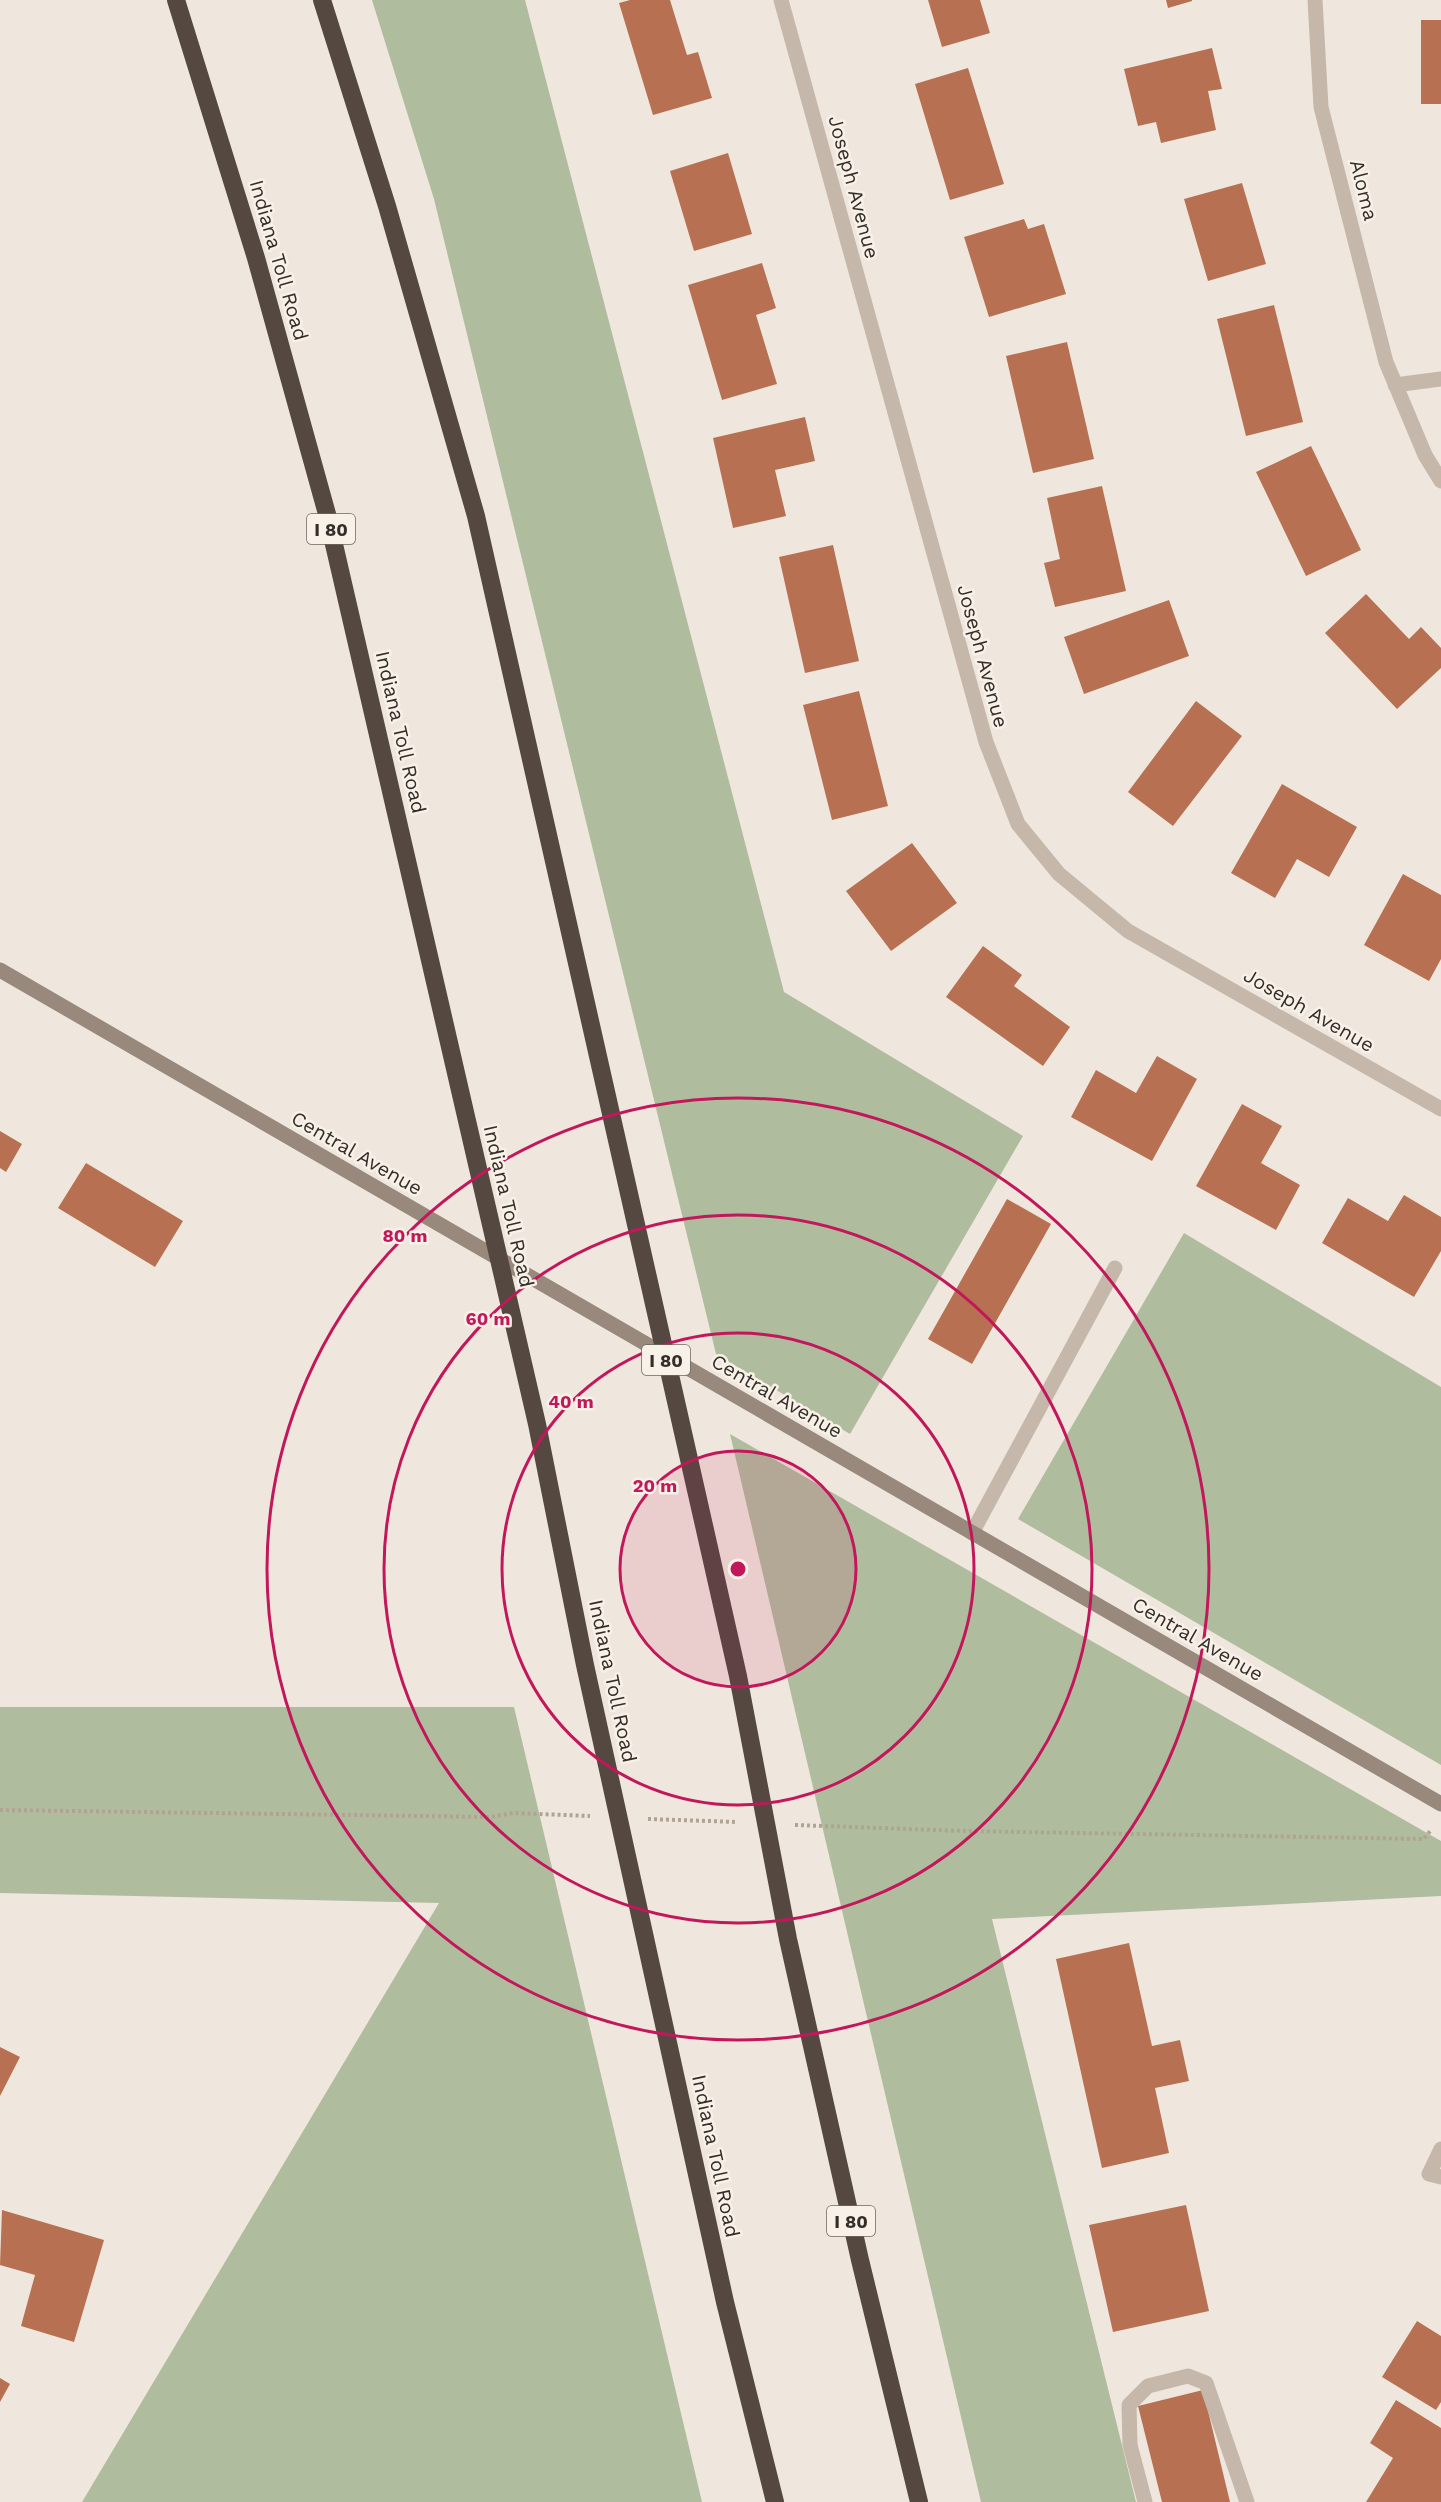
<svg xmlns="http://www.w3.org/2000/svg" width="1441" height="2502" viewBox="0 0 1441 2502" font-family="'Work Sans',sans-serif">
	<style>
		.green { fill: #b0bc9e }
		.building { fill: #b77152 }
		.lines { fill: none; stroke-linecap: round; stroke-linejoin: round }
		.path { stroke: #b1a394; stroke-width: 4; stroke-dasharray: 3 3; stroke-linecap: butt }
		.lane { stroke: #c5b8aa; stroke-width: 15 }
		.street { stroke: #c5b8aa; stroke-width: 15 }
		.secondary { stroke: #99887c; stroke-width: 15 }
		.highway { stroke: #544841; stroke-width: 18 }
		.ring { fill: none; stroke: #c2185b; stroke-width: 3 }
		.labels { text-anchor: middle; dominant-baseline: central; stroke-width: 5; stroke-linejoin: round; paint-order: stroke }
		.shield { fill: #f7f1e8; stroke: #6e6862; stroke-width: 1.5 }
		.shield-label { font-size: 18px; font-weight: bold; fill: #342d29 }
		.street-label { font-size: 20px; fill: #342d29; stroke: #f7f1e8 }
		.centre { fill: #c2185b; stroke: #f7f1e8; stroke-width: 3 }
		.ring-label { font-size: 18px; text-anchor: middle; font-weight: bold; fill: #c2185b; stroke: #f7f1e8; stroke-width: 5; stroke-linejoin: round; paint-order: stroke }
	</style>
	<rect width="100%" height="100%" fill="#efe7dd"/>
	<!-- green -->
	<path class="green" d="M372,0h153l259,992 239,144 -173,298 -134,-80 -282,-1155z
		M1184,1233l257,154v378l-423,-246z
		M730,1434l711,407v55l-449,23 144,583h-155z
		M0,1707h514l188,795h-620l357,-599 -439,-10z"/>
	<!-- building -->
	<path class="building" d="M630,0h40l17,55 11,-3 14,46 -59,17 -34,-112z
		M928,0h52l10,33 -48,14z
		M1166,0h26v1l-24,7z
		M1421,20h20v84h-20z
		M1212,48l10,41 -14,2 8,39 -55,13 -5,-21 -18,4 -14,-57z
		M968,68l36,116 -54,16 -35,-116z
		M728,153l24,81 -58,17 -24,-80z
		M1242,183l24,81 -58,17 -24,-82z
		M1024,219l4,10 16,-5 22,70 -77,23 -25,-80z
		M762,263l14,45 -20,7 21,69 -55,16 -34,-115z
		M1274,305l29,117 -57,14 -29,-117z
		M1067,342l27,117 -61,14 -27,-117z
		M805,417l10,44 -40,9 11,46 -53,12 -20,-90z
		M1311,446l50,104 -55,26 -50,-104z
		M1102,486l24,105 -71,16 -11,-44 16,-4 -13,-61z
		M833,545l26,116 -54,12 -26,-116z
		M1366,594l43,45 12,-12 20,21v20l-44,41 -72,-76z
		M1169,600l20,56 -105,38 -20,-57z
		M859,691l29,115 -56,14 -29,-115z
		M1196,701l46,35 -69,90 -45,-34z
		M1282,784l75,43 -28,50 -32,-18 -22,39 -44,-25z
		M912,843l45,60 -66,48 -45,-60z
		M1403,874l38,21v64l-12,22 -65,-36z
		M983,946l39,29 -8,11 56,41 -27,39 -97,-69z
		M1157,1056l40,23 -45,82 -81,-44 25,-47 40,23z
		M1242,1104l40,22 -21,37 39,22 -24,45 -80,-44z
		M0,1131l22,13 -16,28 -6,-4z
		M86,1163l97,58 -28,46 -97,-59z
		M1404,1195l37,22v34l-27,46 -92,-54 26,-45 40,23z
		M1007,1199l44,25 -79,140 -44,-25z
		M1129,1943l23,103 28,-6 9,41 -34,7 14,65 -67,15 -46,-209z
		M0,2047l20,10 -20,39z
		M1186,2205l23,106 -96,21 -24,-107z
		M2,2210l102,30 -30,102 -53,-16 14,-51 -35,-10z
		M1417,2321l24,15v66l-5,8 -54,-33z
		M0,2378l10,6 -10,18z
		M1203,2390l27,112h-68l-24,-96z
		M1396,2400l45,28v74h-75l27,-44 -23,-15z"/>
	<g class="lines">
		<!-- path -->
		<path class="path" d="M0,1810l491,7 22,-4 77,3
			M648,1819l89,3
			M795,1825l169,6 460,8 7,-9"/>
		<!-- lane -->
		<path class="lane" d="M972,1533l143,-265
			M1441,2149l-12,25 12,3
			M1145,2502l-15,-57 -1,-40 19,-19 40,-10 18,7 41,119"/>
		<!-- street -->
		<path class="street" d="M781,0l205,742 32,82 41,50 69,57 313,178
			M1315,0l6,107 65,255 39,93 16,26
			M1395,385l46,-6"/>
		<!-- secondary -->
		<path class="secondary" d="M0,970l1441,834"/>
		<!-- highway -->
		<path class="highway" d="M176,0l80,258 71,256 210,910 48,241 140,637 50,200
			M322,0l65,206 89,310 262,1160 50,263 72,321 59,242"/>
	</g>
	<!-- distance rings -->
	<circle cx="738" cy="1569" r="118" fill="#c2185b" fill-opacity=".12"/>
	<g class="ring">
		<circle cx="738" cy="1569" r="118"/>
		<circle cx="738" cy="1569" r="236"/>
		<circle cx="738" cy="1569" r="354"/>
		<circle cx="738" cy="1569" r="471"/>
	</g>
	<g class="labels">
		<!-- shield labels -->
		<g class="shield">
			<rect x="307" y="514" width="48" height="30" rx="4.5"/>
			<rect x="642" y="1345" width="48" height="30" rx="4.5"/>
			<rect x="827" y="2206" width="48" height="30" rx="4.5"/>
		</g>
		<g class="shield-label">
			<text x="331" y="529">I 80</text>
			<text x="666" y="1360">I 80</text>
			<text x="851" y="2221">I 80</text>
		</g>
		<!-- street labels -->
		<g class="street-label">
			<text transform="translate(854 187) rotate(75)">Joseph Avenue</text>
			<text transform="translate(1364 190) rotate(76)">Aloma</text>
			<text transform="translate(279 260) rotate(74)">Indiana Toll Road</text>
			<text transform="translate(983 656) rotate(75)">Joseph Avenue</text>
			<text transform="translate(401 732) rotate(77)">Indiana Toll Road</text>
			<text transform="translate(1309 1010) rotate(30)">Joseph Avenue</text>
			<text transform="translate(357 1153) rotate(30)">Central Avenue</text>
			<text transform="translate(509 1206) rotate(77)">Indiana Toll Road</text>
			<text transform="translate(777 1396) rotate(30)">Central Avenue</text>
			<text transform="translate(1198 1639) rotate(30)">Central Avenue</text>
			<text transform="translate(613 1681) rotate(78)">Indiana Toll Road</text>
			<text transform="translate(716 2156) rotate(78)">Indiana Toll Road</text>
		</g>
	</g>
	<circle cx="738" cy="1569" r="9" class="centre"/>
	<g class="ring-label">
		<text x="405" y="1242">80 m</text>
		<text x="488" y="1325">60 m</text>
		<text x="571" y="1408">40 m</text>
		<text x="655" y="1492">20 m</text>
	</g>
</svg>
